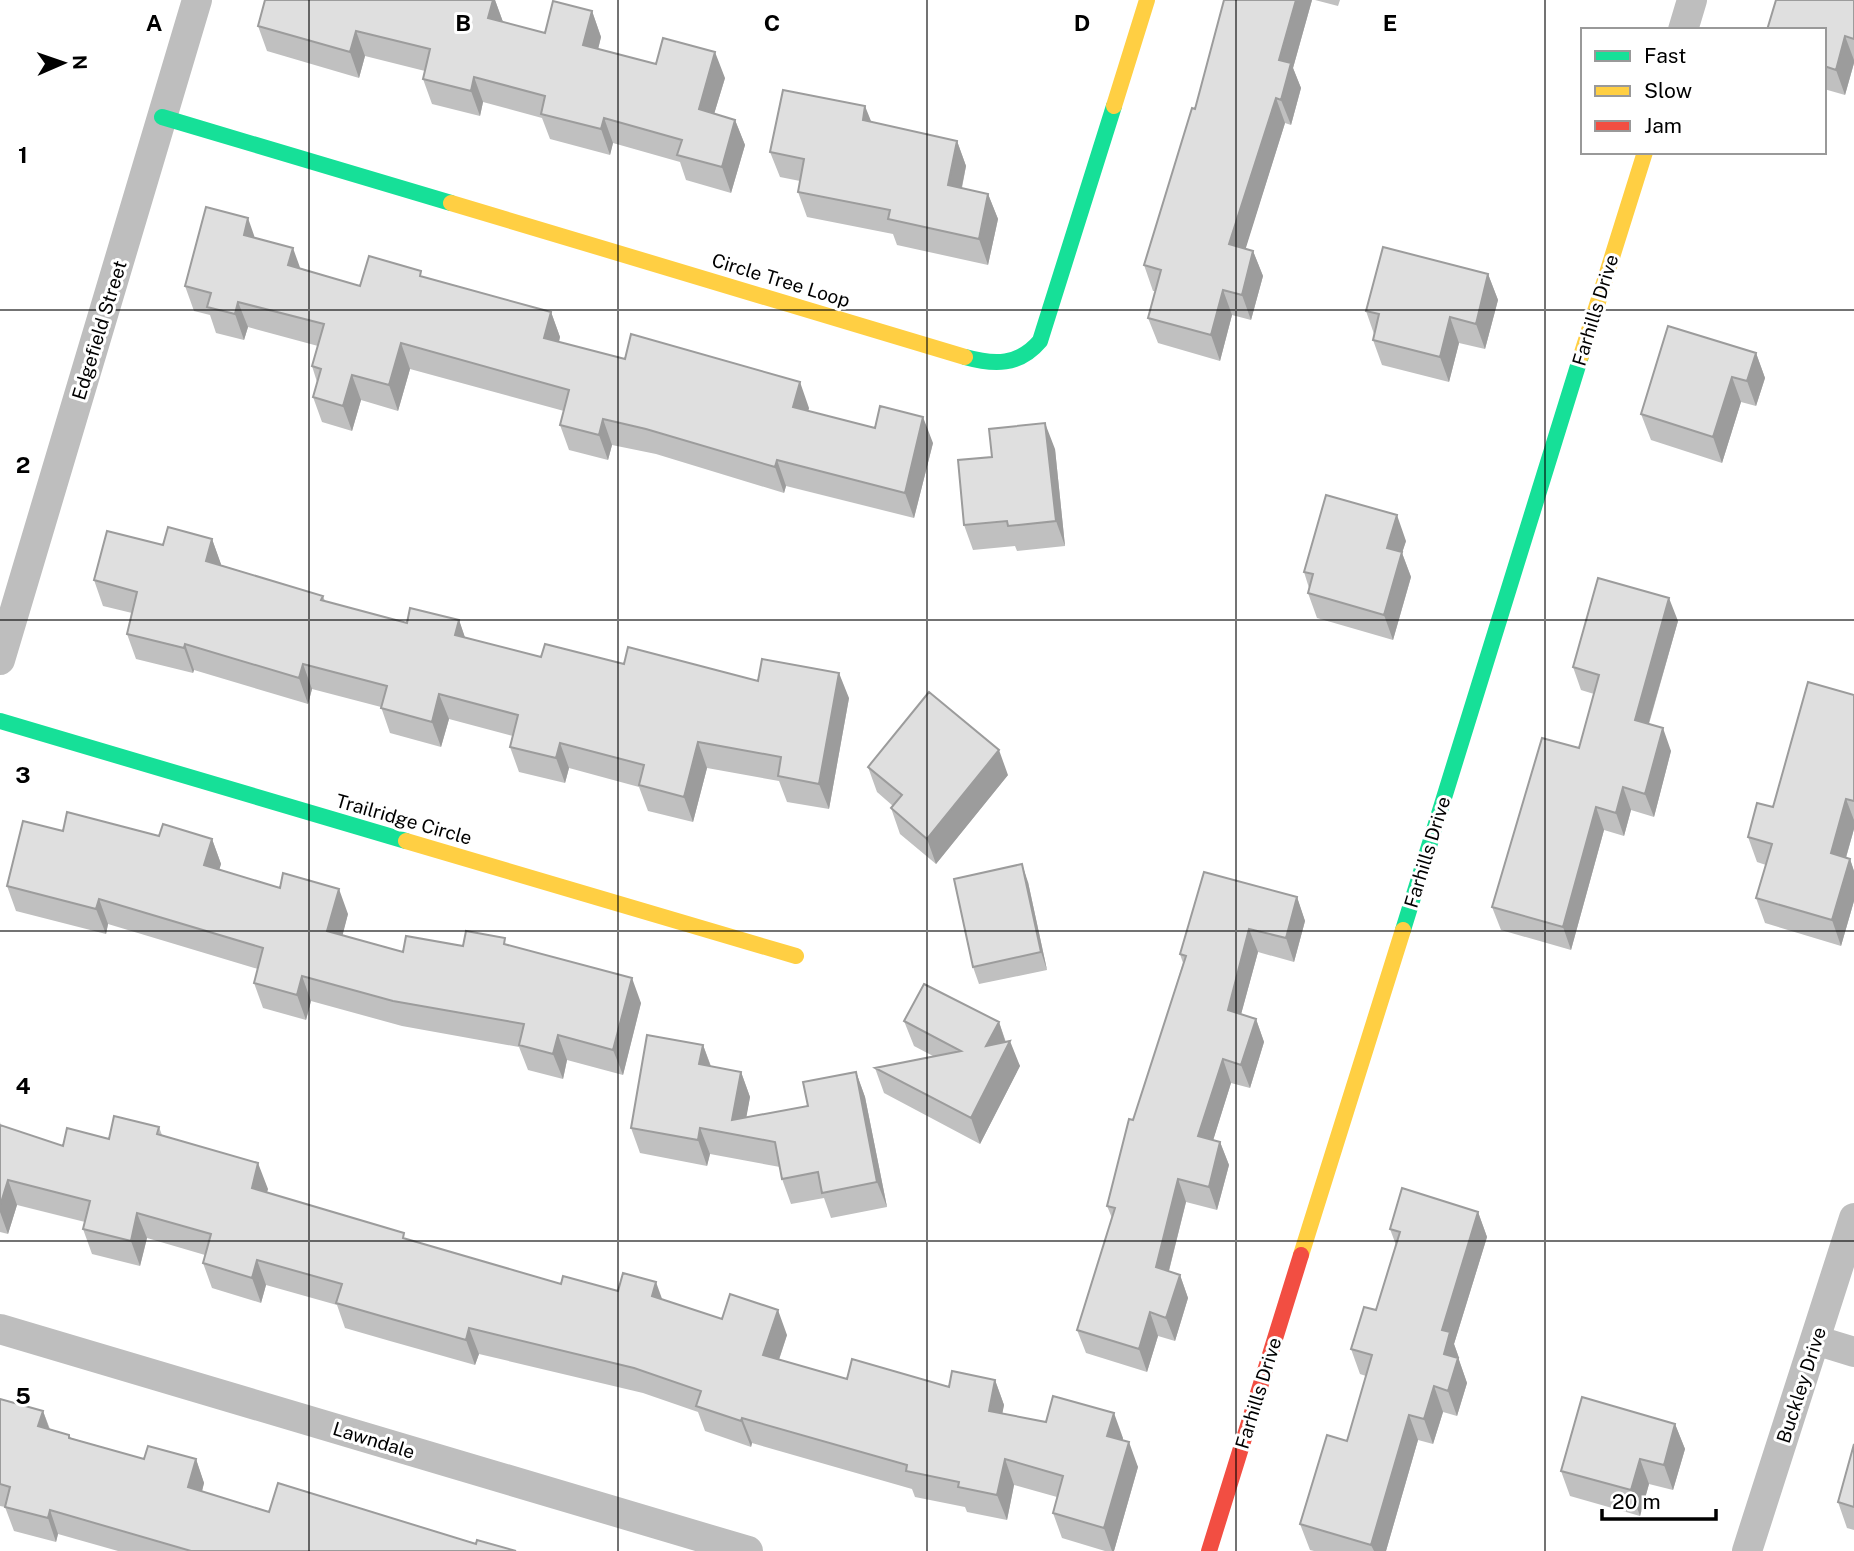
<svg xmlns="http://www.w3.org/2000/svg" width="1854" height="1551" viewBox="0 0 1854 1551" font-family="'Public Sans',sans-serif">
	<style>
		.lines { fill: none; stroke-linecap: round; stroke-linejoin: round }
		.street { stroke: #bebebe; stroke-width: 30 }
		.fast { stroke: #16e098; stroke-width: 16 }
		.slow { stroke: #ffcf43; stroke-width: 16 }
		.jam { stroke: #f24e42; stroke-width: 16 }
		.wall { fill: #c0c0c0 }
		.shaded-wall { fill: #9c9c9c }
		.building { fill: #dfdfdf; stroke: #9c9c9c; stroke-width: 2 }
		.grid { fill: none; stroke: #000; stroke-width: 2; stroke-opacity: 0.55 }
		.labels { text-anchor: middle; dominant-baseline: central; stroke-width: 6; stroke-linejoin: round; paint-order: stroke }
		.street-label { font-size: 19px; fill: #000; stroke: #fff }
		.grid-label { font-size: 23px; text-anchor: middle; font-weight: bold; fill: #000; stroke: #fff; stroke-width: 6; stroke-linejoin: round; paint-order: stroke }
	</style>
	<rect width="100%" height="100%" fill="#fff"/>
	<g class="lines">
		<!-- street -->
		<path class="street" d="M1683,30l9,-30
			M0,660l197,-660
			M0,1329l748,222
			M1815,1340l39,12
			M1747,1551l107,-333"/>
		<!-- fast -->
		<path class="fast" d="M162,117l289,86
			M965,357c29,8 54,9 75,-16l74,-235
			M0,721l406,120
			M1403,930l178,-574"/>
		<!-- slow -->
		<path class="slow" d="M1114,106l33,-106
			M451,203l514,154
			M1581,356l64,-204
			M406,841l390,115
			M1301,1255l102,-325"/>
		<!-- jam -->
		<path class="jam" d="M1209,1551l92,-296"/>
	</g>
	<!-- wall -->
	<path class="wall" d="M265,0h230l8,22 42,11 47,-22 9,26 -3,12 58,15 69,14 -11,36 21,6 10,25 -14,48 -45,-13 -6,-18 -67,-19 -3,12 -60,-16 -8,-21 -59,-16 -3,14 -48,-12 -9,-25 2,-8 -60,-15 -6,22 -92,-27 -9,-25z
		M1224,0h88l-19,68 8,20 -10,37 -6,-2 -40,126 8,2 10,25 -12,44 -19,-5 -12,46 -62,-18 -10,-25 8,-27h-3l-9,-26 51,-156z
		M1315,0h25l-2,6z
		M1854,0v63l-9,32 -21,-6v-59z
		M871,122l86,19 9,25 -4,22 26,6 10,25 -10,46 -91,-20 -4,-11 -86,-17 -9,-25 2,-11 -20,-4 -10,-25z
		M255,238l46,31 59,17 63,-9 128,35 9,25 -1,5 250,66 -1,3 125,32 -19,75 -128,-32 -2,7 -128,-39 -44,-9 -4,15 -39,-10 -9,-25 4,-14 -154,-42 -12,42 -37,-11 -9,31 -30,-9 -9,-25 4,-15 -5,-16 6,-20 -70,-19 -4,13 -28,-7 -6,-18 -16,-4 -9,-25z
		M1488,274l10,26 -13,49 -26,-6 -10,39 -67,-17 -9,-25 1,-6 -8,-23z
		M1756,353l9,25 -9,28 -15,-4 -19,61 -71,-23 -10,-26z
		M1055,449l10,97 -48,5 -2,-5 -42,4 -9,-25 28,-68z
		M212,539l9,26 102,31 2,5 82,22 52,-3 6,18 76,19 83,7 134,17 91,17 -20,111 -42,-7 -8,-21 -72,-13 -14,54 -45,-11 -9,-24 -70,-19 -4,15 -46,-11 -9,-25 3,-11 -64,-17 -8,28 -51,-14 -9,-26 -69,-18 -4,15 -114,-34 -1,3 -57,-14 -9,-25 5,-21 -29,-7 -9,-26 69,-35z
		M1406,541l-4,12 9,24 -18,63 -76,-22 -9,-25 1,-5 -5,-16z
		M1678,621l-29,103 22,27 -17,66 -23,-7 -7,26 -20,-6 -33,120 -70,-20 -9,-23 87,-159 15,-54 -13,-4 -8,-23z
		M1854,695v134l-8,29 4,1 4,12v30l-13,45 -76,-23 -9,-25 10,-33 -9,-3 -9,-25 25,-30z
		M868,767l140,8 -72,89 -36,-30 -9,-26 2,-2 -16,-14z
		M159,836l53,3 9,25 -2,6 129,44 -6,21 61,17 60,-6 44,-1 134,58 -18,72 -56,-15 -4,19 -35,-9 -9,-23 -117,-21 -91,-25 -5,19 -43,-12 -9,-25 4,-14 -150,-45 -2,10 -90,-23 -9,-25z
		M1028,882l19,88 -68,14 -6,-17z
		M1297,897l8,24 -11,41 -36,-10 -17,62 15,5 8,23 -14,46 -19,-5 -18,57 7,2 9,23 -12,45 -31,-8 -17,69 11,4 8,23 -13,43 -17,-5 -11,36 -61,-19 -9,-23 35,-112 -5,-12 76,-243 -3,-9z
		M904,1021l95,1 7,20 14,24 -40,78 -96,-51 -9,-25 58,-12 -19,-10z
		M703,1045l8,21 30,6 9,25 -4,20 62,-11 48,-34 9,25 22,110 -56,11 -7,-20 -33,6 -9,-25 -2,-12 -70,-13 -3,12 -67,-13 -9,-25z
		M0,1122l1,4 62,20 46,-7 50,-12 3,8 106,54 -2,4 140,46 155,45 57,7 44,8 60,20 65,16 -8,25 68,19 102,8 46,-7 9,25 -2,8 121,25v2l15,27 -24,84h-9l-43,-13 -9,-25 4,-16 -43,-12 -7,35 -40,-8 -2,-5 -50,-10 -3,-8 -160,-46 -1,4 -46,-16 -7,-19 -55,-19 -164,-39 -4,11 -85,-24 -45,-13 -8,-23 -71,-20 -5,18 -49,-15 -9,-25 2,-8 -58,-17 -7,28 -48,-12 -9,-25 2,-7 -68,-17 -9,29 -8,-2z
		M1478,1212l9,25 -33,107 5,14v2l8,23 -10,33 -14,-4 -10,32 -15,-4 -32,111h-72l-4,-1 -10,-26 47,-83 19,-65 -6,-2 -9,-25 25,-39 20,-65 -6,-16z
		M0,1399l43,12 7,18 19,6 2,3 73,21h52l8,24 -2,8 67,21 247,39h-398l-60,-17 -2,8 -42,-11 -9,-24 -5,-1z
		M1675,1424l10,25 -12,41 -24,-6 -9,32 -70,-20 -9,-25z
		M1854,1444v86l-7,-2 -9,-26z"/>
	<!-- shaded-wall -->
	<path class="shaded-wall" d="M493,0h2l8,22 -15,-4z
		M1296,0h16l-19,68 8,20 -10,37 -10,-25 -2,-40z
		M592,11l9,26 -8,33 -10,-25z
		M356,31l9,25 -6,22 -9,-26z
		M1845,36l9,24v3l-9,32 -9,-25z
		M715,52l10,26 -17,56 -9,-25z
		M474,77l9,25 -3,14 -9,-25z
		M1276,98l9,25 -46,147 -10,-26z
		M865,106l10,25 -12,-11z
		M604,118l9,25 -3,12 -9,-26z
		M735,120l10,25 -14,48 -9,-26z
		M957,141l9,25 -9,44 -9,-25z
		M988,194l10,25 -10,46 -9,-26z
		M248,218l9,26 -13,-9z
		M293,248l9,25 -14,-8z
		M1253,251l10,25 -12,44 -9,-25z
		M1488,274l10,26 -13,49 -9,-25z
		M1223,290l9,25 -12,46 -9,-26z
		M238,302l10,25 -4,13 -9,-26z
		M551,312l9,25 -7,27 -9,-26z
		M1450,317l9,26 -10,39 -9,-25z
		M401,343l9,26 -12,42 -9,-26z
		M1756,353l9,25 -9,28 -9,-25z
		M352,375l9,25 -9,31 -9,-25z
		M1732,377l9,25 -19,61 -9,-26z
		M800,382l9,26 -7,24 -9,-25z
		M923,417l10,26 -19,75 -9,-25z
		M603,419l9,26 -4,15 -9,-25z
		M1045,423l10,26 10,97 -9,-25z
		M777,460l9,26 -2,7 -9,-26z
		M1397,515l9,26 -4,12 9,24 -18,63 -9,-25 3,-67z
		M212,539l9,25 -5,22 -10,-25z
		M1669,598l9,23 -35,122 -8,-23z
		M459,620l9,26 -13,-11z
		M185,644l9,26 -1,3 -9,-25z
		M303,664l9,25 -4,15 -9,-26z
		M839,673l10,25 -20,111 -10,-25z
		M439,694l10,25 -8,28 -9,-25z
		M1663,728l8,23 -17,66 -9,-23z
		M698,742l9,26 -14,54 -9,-25z
		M560,743l9,25 -4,15 -9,-25z
		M999,750l9,25 -72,89 -9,-25z
		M1623,787l8,23 -7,26 -8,-23z
		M1846,799l8,21v9l-14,49 -9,-25z
		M1596,807l8,23 -33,120 -8,-23z
		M212,839l9,25 -8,26 -9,-25z
		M1850,859l4,12v30l-13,45 -9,-26z
		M1022,864l6,18 19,88 -6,-18z
		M339,889l9,25 -11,43 -10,-26z
		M1297,897l8,24 -11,41 -8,-24z
		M99,899l9,25 -2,10 -10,-25z
		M1249,929l9,23 -22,81 -8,-23z
		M302,976l9,25 -5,19 -9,-25z
		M632,978l9,25 -18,72 -10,-25z
		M1256,1019l8,23 -14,46 -9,-23z
		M999,1022l8,25 3,-6 10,25 -40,78 -9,-26 15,-72z
		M558,1035l9,25 -4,19 -10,-25z
		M703,1045l9,25 -13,-6z
		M1223,1059l8,24 -24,77 -9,-24z
		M741,1072l9,25 -7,39 -11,-16z
		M856,1072l9,25 22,110 -10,-25z
		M700,1128l10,26 -3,12 -9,-26z
		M1220,1142l9,23 -12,45 -8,-23z
		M258,1163l10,26 -7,25 -9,-26z
		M1178,1179l8,23 -22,88 -8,-23z
		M8,1180l9,25 -9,29 -8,-22v-6z
		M1478,1212l9,25 -33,107 5,14v2l8,23 -10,33 -9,-25 -6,-61z
		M137,1213l10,25 -7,28 -9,-25z
		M257,1260l9,25 -5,18 -9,-25z
		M1180,1275l8,23 -13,43 -9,-23z
		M656,1282l9,25 -13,-11z
		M778,1310l9,25 -15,45 -9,-25z
		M1150,1312l8,24 -11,36 -8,-23z
		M469,1328l10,26 -4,11 -9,-25z
		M995,1380l9,25 -6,31 -9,-25z
		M1434,1386l9,26 -10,32 -9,-25z
		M43,1411l8,23 -13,-8z
		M1114,1413l9,25 -7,23 -9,-25z
		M1409,1415l9,25 -32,111h-12l-3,-6z
		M742,1418l10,25 -1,4 -10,-26z
		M1675,1424l10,25 -12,41 -9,-25z
		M1129,1442l9,25 -24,84h-2l-8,-23z
		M196,1459l8,24 -7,28 -9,-24z
		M1005,1459l9,26 -7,35 -10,-25z
		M1640,1459l9,25 -9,32 -9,-26z
		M50,1510l8,24 -2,8 -8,-24z"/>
	<!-- building -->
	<path class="building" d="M265,0h228l-5,18 57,15 8,-32 39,10 -9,34 73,19 7,-26 52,14 -16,57 36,11 -13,47 -45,-12 5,-15 -78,-22 -3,11 -60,-15 4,-18 -71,-19 -3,14 -48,-12 7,-30 -74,-18 -6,21 -92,-26z
		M1224,0h72l-17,60 12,3 -10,37 -5,-2 -47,146 24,7 -11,44 -19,-5 -12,45 -63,-17 13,-48 -17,-5 48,-157 3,1z
		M1776,0h78v39l-9,-3 -9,34 -12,-4v-36h-57z
		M783,90l82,16 -2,14 94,21 -9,44 40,9 -9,45 -91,-20 2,-9 -92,-18 6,-33 -34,-7z
		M206,207l42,11 -4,17 49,13 -5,17 72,21 9,-30 52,15 -1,5 131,36 -7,26 81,21 6,-25 169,48 -7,25 82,21 5,-22 43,11 -18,76 -128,-33 -2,7 -129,-38 -43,-10 -4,16 -39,-10 9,-35 -168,-47 -12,42 -37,-10 -9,31 -30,-9 8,-28 -9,-3 12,-42 -86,-22 -3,12 -28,-7 4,-14 -26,-7z
		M1383,247l105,27 -12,50 -26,-7 -10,40 -67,-17 6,-26 -13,-3z
		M1668,326l88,27 -9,28 -15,-4 -19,60 -72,-23z
		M1045,423l11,98 -48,5 -1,-5 -43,4 -6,-65 34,-3 -3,-28z
		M1326,495l71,20 -10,33 15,4 -18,63 -76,-22 5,-19 -9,-2z
		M168,527l44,12 -6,22 117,35 -2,4 86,23 3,-15 49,12 -4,15 86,22 4,-13 79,20 4,-17 130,34 4,-22 77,14 -20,111 -41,-8 3,-19 -83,-15 -14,55 -45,-12 5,-20 -84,-22 -4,15 -46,-11 8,-32 -79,-21 -7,28 -51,-14 6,-22 -84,-22 -4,14 -114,-34 -1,4 -57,-14 10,-42 -43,-12 13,-49 56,14z
		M1598,578l71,20 -34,122 28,8 -18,66 -22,-7 -7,26 -20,-6 -33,120 -71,-20 50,-169 37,10 20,-73 -26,-8z
		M1808,682l46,13v106l-8,-2 -15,54 19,6 -18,61 -76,-22 16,-54 -24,-7 9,-34 16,4z
		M929,692l70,58 -72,89 -36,-31 11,-13 -34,-28z
		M67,812l92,24 4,-12 49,15 -8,26 76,23 3,-15 56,16 -12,42 76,21 3,-16 57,10 3,-15 39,7 -1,6 128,34 -19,72 -55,-15 -5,19 -34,-9 5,-21 -131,-23 -91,-25 -5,19 -43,-12 9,-35 -164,-49 -3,10 -89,-23 16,-65 40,10z
		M1022,864l19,88 -68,15 -19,-88z
		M1204,872l93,25 -11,41 -37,-9 -21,81 28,9 -15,46 -18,-6 -25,77 22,6 -11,45 -31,-8 -22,88 24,8 -14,43 -16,-6 -11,37 -62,-19 38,-122 -8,-2 22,-87 4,1 53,-164 -6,-2z
		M924,984l75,38 -13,24 24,-5 -39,77 -96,-50 86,-17 -57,-30z
		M647,1035l56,10 -4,19 42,8 -9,48 76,-14 -5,-24 53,-10 21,110 -55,11 -4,-21 -36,7 -7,-37 -75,-14 -2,12 -67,-12z
		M114,1116l45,11 -2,7 101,29 -6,25 152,45 -1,5 158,46 2,-8 55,15 5,-18 33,9 -4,14 70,23 8,-25 48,16 -15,45 84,24 5,-20 97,28 3,-16 43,9 -6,31 57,11 7,-26 61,17 -7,23 22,6 -25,86 -51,-15 10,-37 -58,-17 -8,36 -39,-8 1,-5 -53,-11 1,-6 -165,-47 -1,3 -45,-15 5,-15 -67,-23 -165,-40 -3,12 -85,-24 -45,-13 6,-19 -85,-24 -5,18 -49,-15 8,-29 -74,-21 -6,28 -48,-12 7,-28 -82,-21 -8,26v-81l63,21 4,-18 42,11z
		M1402,1188l76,24 -36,118 8,2 -6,22 14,4 -10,33 -14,-5 -10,33 -15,-4 -38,130 -71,-21 27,-89 20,6 25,-86 -21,-6 13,-42 12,3 24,-78 -10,-3z
		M1582,1397l93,27 -11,41 -24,-6 -9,31 -70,-19z
		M0,1399l43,12 -5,15 31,9v3l75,21 4,-13 48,13 -8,28 81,25 9,-29 198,61 1,-4 39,11h-325l-141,-41 -2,8 -43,-11 5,-20 -10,-3z
		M1854,1444v63l-16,-5z"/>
	<!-- grid -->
	<path class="grid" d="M309,0v1551M618,0v1551M927,0v1551M1236,0v1551M1545,0v1551M0,310h1854M0,620h1854M0,931h1854M0,1241h1854"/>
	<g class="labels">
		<!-- street labels -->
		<g class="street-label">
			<text transform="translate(781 280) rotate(17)">Circle Tree Loop</text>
			<text transform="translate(1595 310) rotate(-73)">Farhills Drive</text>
			<text transform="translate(99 330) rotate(-73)">Edgefield Street</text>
			<text transform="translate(404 819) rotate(16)">Trailridge Circle</text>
			<text transform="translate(1427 852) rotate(-73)">Farhills Drive</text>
			<text transform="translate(1801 1385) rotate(-72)">Buckley Drive</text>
			<text transform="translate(1258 1393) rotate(-73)">Farhills Drive</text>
			<text transform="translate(374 1440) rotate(17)">Lawndale</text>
		</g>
	</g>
	<g class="grid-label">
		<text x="154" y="31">A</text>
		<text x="463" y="31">B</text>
		<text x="772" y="31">C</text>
		<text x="1082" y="31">D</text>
		<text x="1390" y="31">E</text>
		<text x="23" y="163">1</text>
		<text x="23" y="473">2</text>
		<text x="23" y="783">3</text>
		<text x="23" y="1094">4</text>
		<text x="23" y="1404">5</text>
	</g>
	<!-- legend -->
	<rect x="1581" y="28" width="245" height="126" fill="#ffffff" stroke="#999999" stroke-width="2"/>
	<rect x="1595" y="51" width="35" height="10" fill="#16e098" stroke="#999999" stroke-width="2"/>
	<text x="1644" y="63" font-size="21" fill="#000000">Fast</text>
	<rect x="1595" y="86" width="35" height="10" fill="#ffcf43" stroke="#999999" stroke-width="2"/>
	<text x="1644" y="98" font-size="21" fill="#000000">Slow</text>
	<rect x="1595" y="121" width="35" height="10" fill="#f24e42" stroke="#999999" stroke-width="2"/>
	<text x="1644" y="133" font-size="21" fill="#000000">Jam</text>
	<!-- north arrow -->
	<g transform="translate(63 63) rotate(88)" stroke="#ffffff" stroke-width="5" paint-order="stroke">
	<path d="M0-5L12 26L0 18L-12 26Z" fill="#000000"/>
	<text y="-10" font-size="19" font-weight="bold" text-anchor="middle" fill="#000000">N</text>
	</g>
	<!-- scale -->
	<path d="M1602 1509v10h114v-10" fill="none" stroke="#000000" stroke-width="3.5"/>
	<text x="1612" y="1509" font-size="21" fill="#000000" stroke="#ffffff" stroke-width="5" paint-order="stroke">20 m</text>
</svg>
